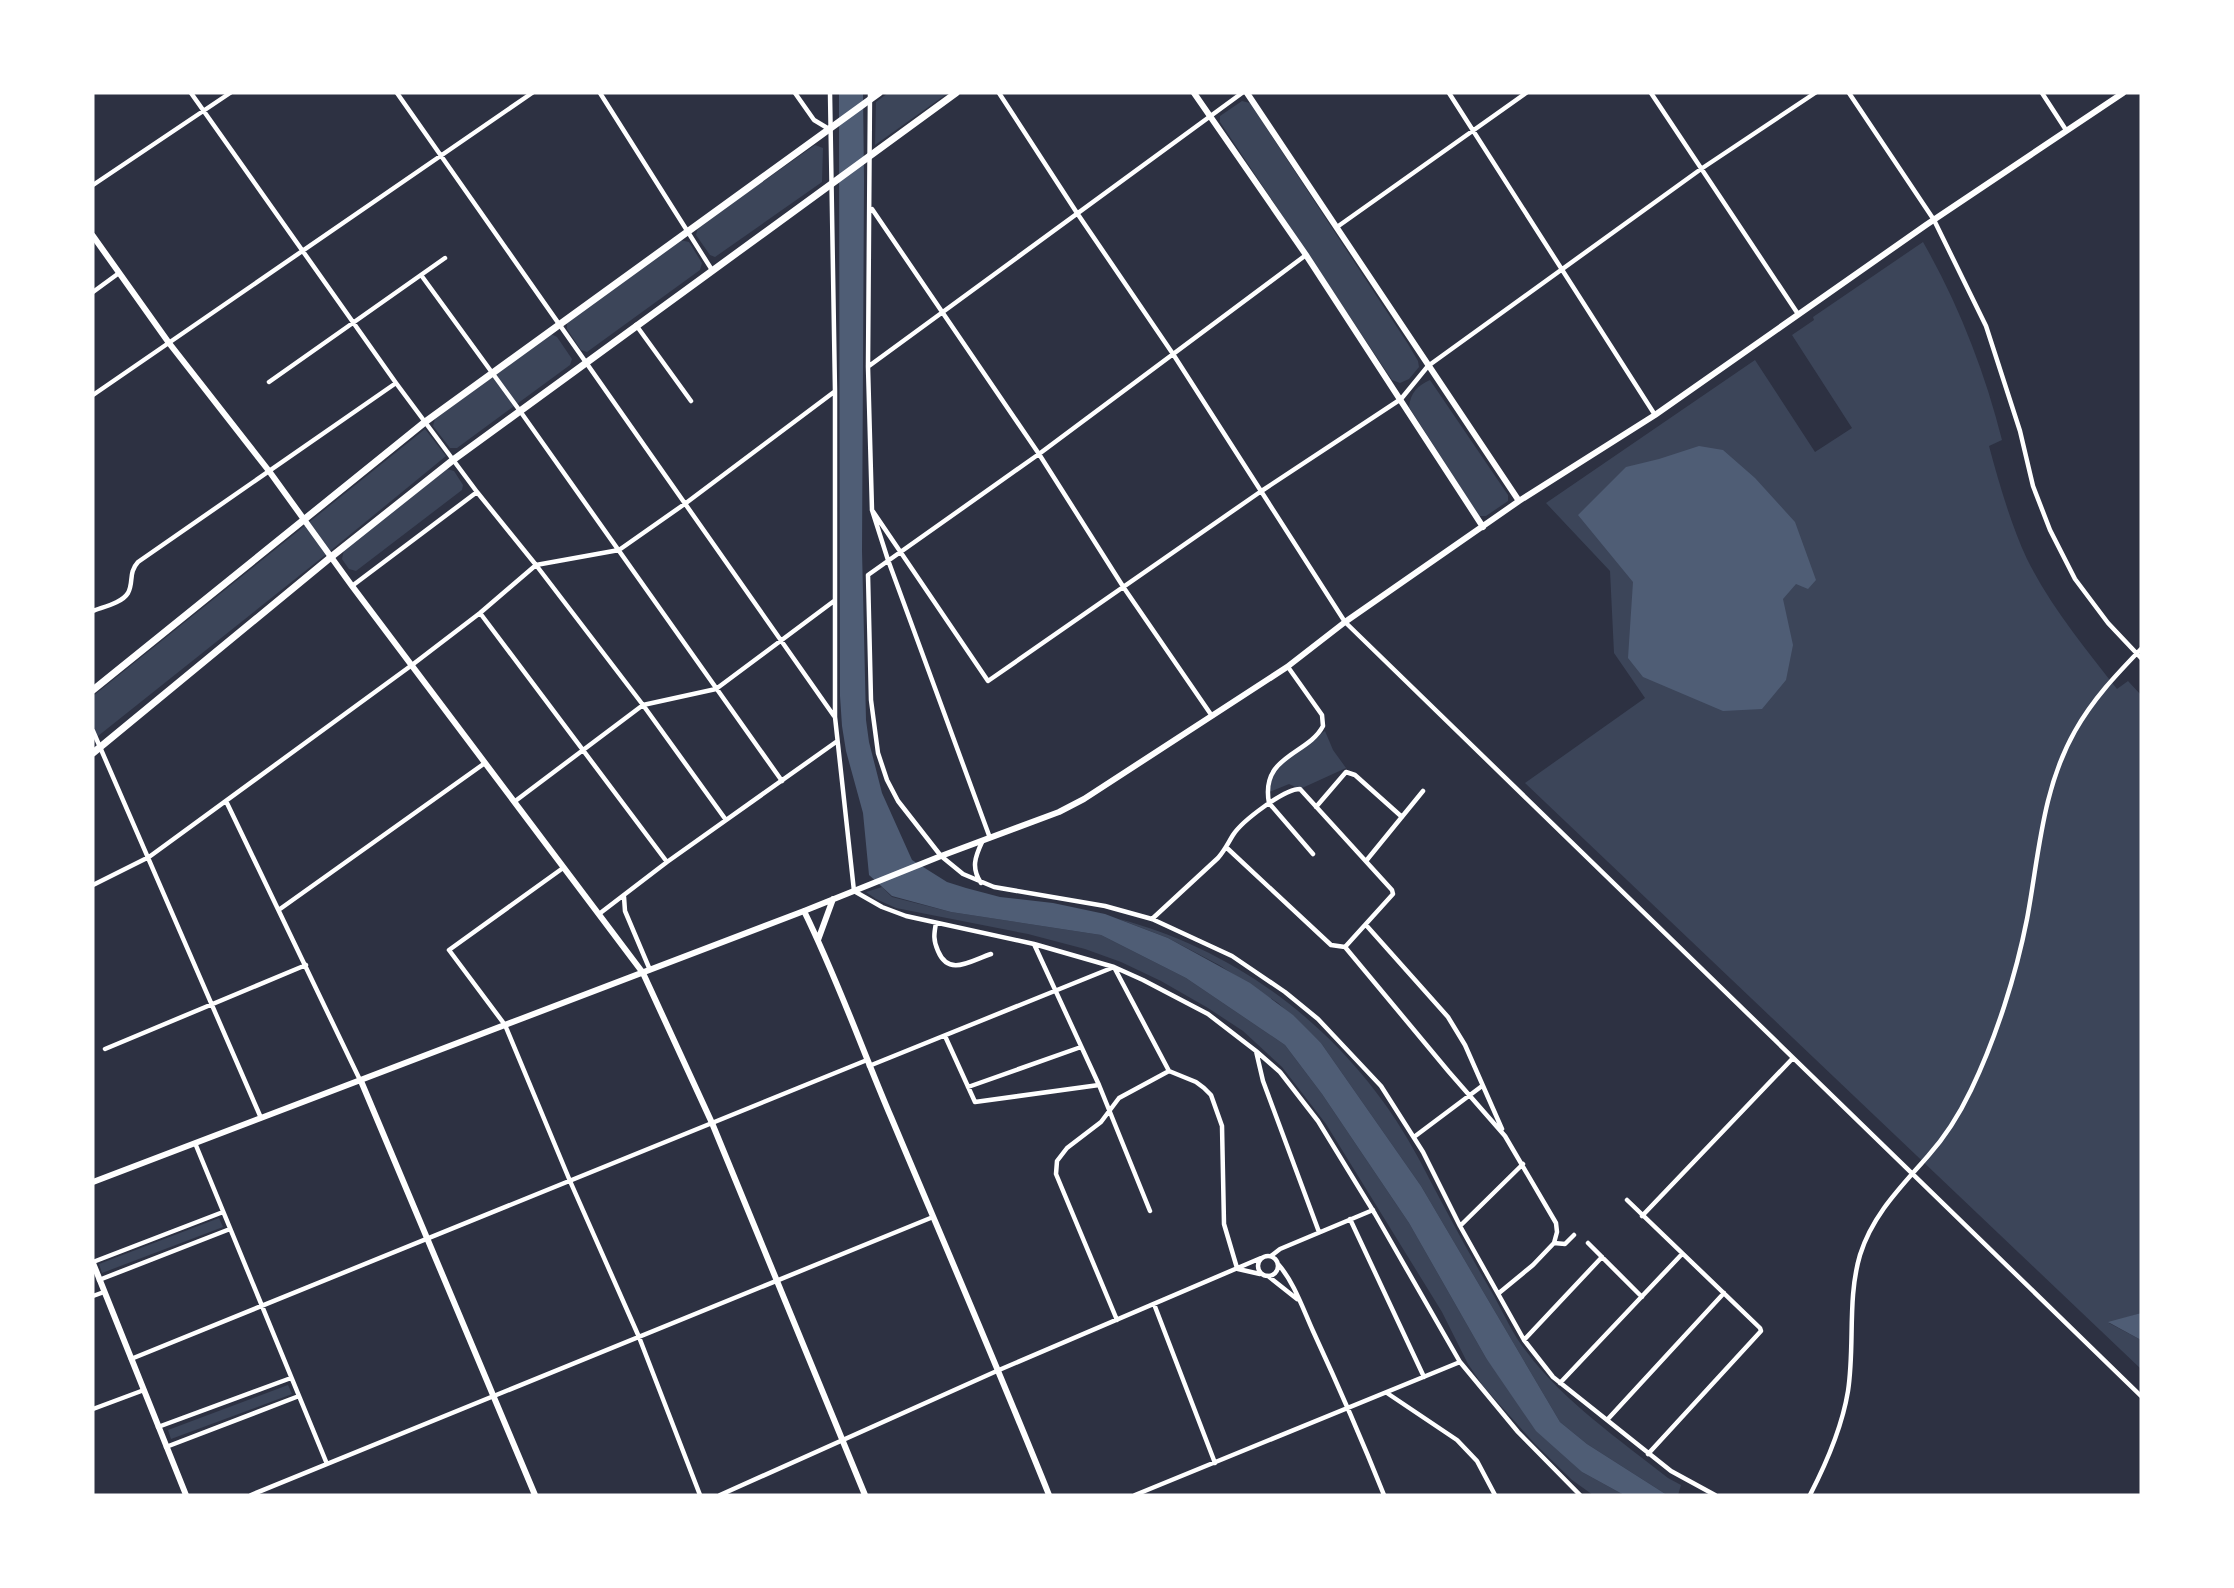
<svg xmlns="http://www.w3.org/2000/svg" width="2234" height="1588" viewBox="0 0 2234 1588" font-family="'Exo 2',sans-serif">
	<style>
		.green { fill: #3c4559 }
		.water { fill: #4f5d75 }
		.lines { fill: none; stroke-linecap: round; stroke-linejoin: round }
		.minor { stroke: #fff; stroke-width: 4.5 }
		.tertiary { stroke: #fff; stroke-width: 6 }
		.secondary { stroke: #fff; stroke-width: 7 }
	</style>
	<rect width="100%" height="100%" fill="#2d3142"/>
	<!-- green -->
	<path class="green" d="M888,93h60l-73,52 1,-43z
		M1242,101l8,2 158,241 10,17 1,6 -10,12 -9,4 -8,-3 -172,-258v-6z
		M815,145l8,3 -1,34 -107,75 -5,-2 -14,-20 2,-8z
		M680,240l9,2 13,21 -2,7 -113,82 -6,-2 -14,-21v-8z
		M1923,242c35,61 62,130 79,198l-13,6c10,37 22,79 38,113 24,48 58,89 90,130l11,-8 13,14v618l-32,10 32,17v29l-616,-586 120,-85 -31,-45 -4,-82 -64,-68 209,-143 60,92 37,-24 -60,-93 22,-15 -1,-3z
		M551,334l6,3 15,22 -2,6 -113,83h-7l-17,-22 2,-7z
		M1430,380l78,115v6l-22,15h-7l-70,-109c2,-15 8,-21 21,-27z
		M425,429l21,27 -122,100 -231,184v-44z
		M447,469l7,2 9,14 -1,5 -106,81 -7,-2 -7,-10 2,-9z
		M1325,731l8,19 13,18 -46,21 -11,-5 -22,9c8,-36 30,-43 58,-62z
		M882,887l10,10 59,15 150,23 85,43 99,67 37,49 87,129 77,135 96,114 42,23h-31l-21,-15 -37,-36 -52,-58 -15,-22 -26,-52 -116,-188 -44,-57 -39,-36 -35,-23 -47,-27 -40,-19 -36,-13 -57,-15 -132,-26 -20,-9 -10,-7z
		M1119,919c130,34 239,124 301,242 24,46 48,91 74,135 10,18 19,39 32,55 38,51 93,88 142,127l13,7 -3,10h-11l-80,-51 -27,-22 -139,-236 -100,-143 -43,-40 -59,-38 -51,-27z
		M219,1218l4,9 -121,46 -3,-9z
		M288,1385l4,9 -121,45 -3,-9z"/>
	<!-- water -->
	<path class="water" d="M839,93h24l1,88 -2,370 4,169 3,22 13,51 30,67 35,22 19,6 34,9 53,6 52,11 63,24 82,45 43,32 28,28 100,143 139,236 27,22 80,51h-43l-42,-23 -46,-41 -50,-73 -77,-135 -87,-129 -37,-49 -99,-67 -85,-43 -150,-23 -59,-16 -23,-21 -6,-62 -17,-62 -4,-25 -2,-30z
		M1699,446l24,4 32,28 40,44 21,58 -8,9 -12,-5 -13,15 10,46 -7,35 -24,29 -39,2 -80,-34 -15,-19 5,-76 -55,-67 48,-48 33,-8z
		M2141,1313v27l-33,-18z"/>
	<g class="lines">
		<!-- minor -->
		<path class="minor" d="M191,93l205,290 81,109 59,73 107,140 83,115
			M397,93l437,623
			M600,93l112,177
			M795,93l19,27 15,9
			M830,93l5,298v326l19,174 28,16 24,9 128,28 80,23 29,13 65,34 48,37 24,21 38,49 57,93 85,148 58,70 62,63
			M870,93l-2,274 4,143 16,50 102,278
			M999,93l78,120 96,141 172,268 796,774
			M1449,93l206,322
			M1651,93l147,221
			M1849,93l85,127 52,106 34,105 13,55 17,44 25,49 33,44 33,35
			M2042,93l24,37
			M93,185l137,-92
			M872,209l167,245 85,134 88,128
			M1337,227l189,-134
			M1306,255l-267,199 -171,121 3,125 7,53 9,27 11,21 43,55 22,18 31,13 111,19 47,13 80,37 53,36 33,27 63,67 42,66 37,74 64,114 29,37 118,94 44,24
			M421,275l99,136 262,370
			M93,292l26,-19
			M636,325l55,76
			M869,366l373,-273
			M269,382l176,-124
			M93,395l439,-302
			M872,510l116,171 272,-189 141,-93 27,-33 273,-197 114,-76
			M352,586l125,-94
			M93,611c10,-4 29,-8 35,-18 6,-11 0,-20 10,-31l258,-179
			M480,613l187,249
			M93,731l168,387
			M226,801l134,279
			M514,802l129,-97 73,-16 118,-88
			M1269,803c-9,-48 39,-48 54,-77l-1,-11 -34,-48
			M1269,803l44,51
			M1316,807l30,-35 9,3 47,42
			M1227,848l104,97 14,2 104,125 56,64 51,87 1,9 -3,11
			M1366,861l57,-70
			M563,868l-114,82 56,75 65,156 69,156 61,158
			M981,883c-10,-15 -6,-26 1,-41
			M93,885l56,-28 263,-192 68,-52 56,-48 83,-15 67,-47 148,-111
			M624,897l1,14 25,59
			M280,909l205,-146
			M599,914l68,-52 169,-120
			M1152,919l66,-61c7,-8 10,-15 15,-23 9,-14 51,-46 67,-46l92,101 1,4 -48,53
			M936,923c-2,11 -3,17 2,28 11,26 32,10 53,3
			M1366,925l82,92 17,28 37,84
			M1034,944l65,141 51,126
			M945,1036l30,66 124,-17
			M105,1049l201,-84
			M1256,1051l7,30 56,151
			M869,1066l245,-99 55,104 27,11 8,6 7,7 11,31 2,98 13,44
			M968,1087l113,-40
			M1414,1137l68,-51
			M195,1143l132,321
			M1627,1200l133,128 1,3 -113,123
			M1642,1216l151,-158
			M1350,1219l74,158
			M1460,1226l63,-62
			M1588,1243l54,54
			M1258 1266a10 10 0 1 1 20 0a10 10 0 1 1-20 0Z
			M1271,1256l9,-7 93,-39
			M93,1262l130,-50
			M1278,1264c16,18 25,45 35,67 25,54 49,109 71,164
			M1238,1269l22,5
			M1268,1276l29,23
			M99,1280l131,-51
			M1499,1293l34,-28 21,-22 11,1 9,-9
			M93,1296l11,-4
			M1154,1304l61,159
			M1117,1320l-61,-146 1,-13 10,-13 34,-26 18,-24 50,-27
			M1524,1340l78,-83
			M131,1359l736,-299
			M1560,1383l122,-129
			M1387,1393l70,47 20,21 18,34
			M93,1409l51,-19
			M1607,1420l117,-127
			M158,1427l133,-49
			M166,1447l133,-51
			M251,1495l682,-278
			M720,1495l279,-125 262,-112
			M1135,1495l325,-133
			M1810,1495c17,-33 32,-67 38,-104 7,-45 -1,-92 12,-136 13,-41 41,-68 68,-99 18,-20 32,-43 43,-66 25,-52 45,-115 56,-171 12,-64 15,-130 48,-188 18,-32 41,-56 66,-82"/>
		<!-- tertiary -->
		<path class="tertiary" d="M1194,93l112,162 177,272
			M1247,93l272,408
			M93,236l76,107 100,128 83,115 291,387 69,150 153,372
			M804,911c33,67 58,138 87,206 53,126 107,251 158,378
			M818,940l15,-41
			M361,1081l174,414
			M93,1182l711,-271 137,-55 118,-44 25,-13 203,-132 58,-45 174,-121 136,-86 271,-190 197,-132
			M93,1263l93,232"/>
		<!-- secondary -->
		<path class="secondary" d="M93,690l332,-268 454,-329
			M93,753l238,-196 122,-97 503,-367"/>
	</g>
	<!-- border -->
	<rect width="2234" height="1588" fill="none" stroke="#ffffff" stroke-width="189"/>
</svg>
